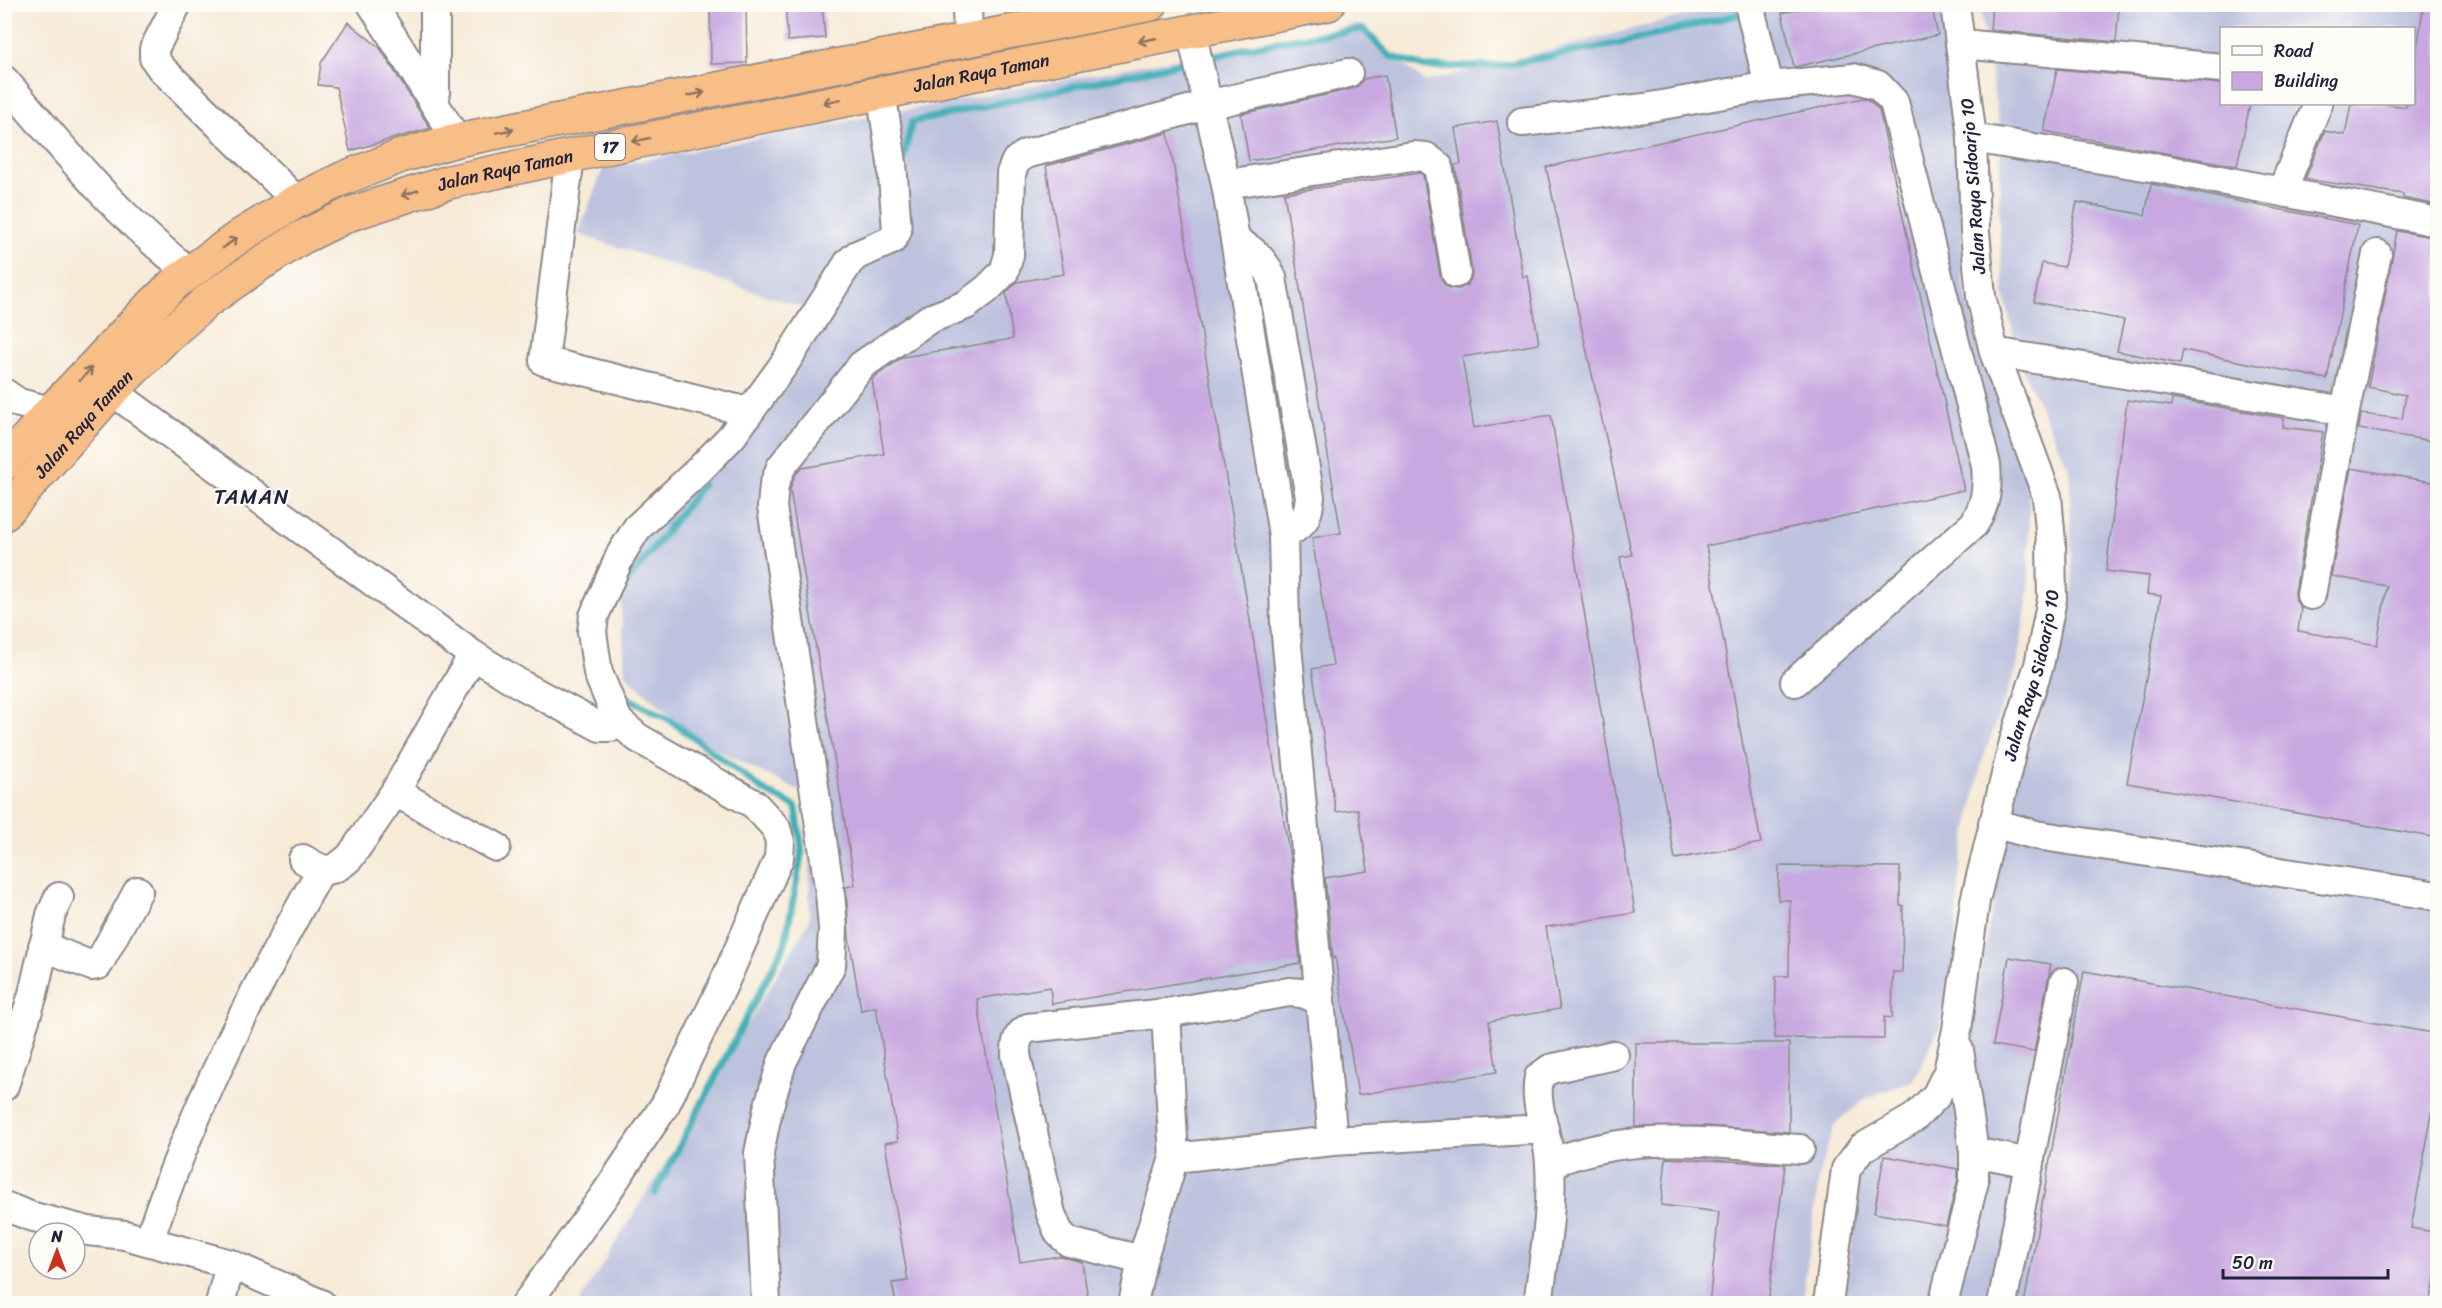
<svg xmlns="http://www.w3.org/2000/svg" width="2442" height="1308" viewBox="0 0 2442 1308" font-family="Sriracha,sans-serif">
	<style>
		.industrial { fill: #bdc3de; fill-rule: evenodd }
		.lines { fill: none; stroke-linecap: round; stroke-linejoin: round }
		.stream { stroke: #3fafb8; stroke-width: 7 }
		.building { fill: #c8a8e0 }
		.minor-casing { stroke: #8c8689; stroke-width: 32 }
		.highway-casing { stroke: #8c8689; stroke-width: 36 }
		.minor { stroke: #fff; stroke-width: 28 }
		.highway { stroke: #f7be87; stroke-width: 33 }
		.oneway { stroke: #8c7061 }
		.labels { text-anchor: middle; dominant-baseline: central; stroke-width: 4.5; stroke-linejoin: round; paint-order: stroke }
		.shield { fill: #fdfcf7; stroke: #646373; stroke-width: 1.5 }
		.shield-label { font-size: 16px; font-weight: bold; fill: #22223b }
		.street-label { font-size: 18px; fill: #22223b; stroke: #fdfcf7 }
		.quarter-label { font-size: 21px; letter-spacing: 1.5px; fill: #22223b; stroke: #fdfcf7 }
	</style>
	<rect width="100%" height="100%" fill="#fdfcf7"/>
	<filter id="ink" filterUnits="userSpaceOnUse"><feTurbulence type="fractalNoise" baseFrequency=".0167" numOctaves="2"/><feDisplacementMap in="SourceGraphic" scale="12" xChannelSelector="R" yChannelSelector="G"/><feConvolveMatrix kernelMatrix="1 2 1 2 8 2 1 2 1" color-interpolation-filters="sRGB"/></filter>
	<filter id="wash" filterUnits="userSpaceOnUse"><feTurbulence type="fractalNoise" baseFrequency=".008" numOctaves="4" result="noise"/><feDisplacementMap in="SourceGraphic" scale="24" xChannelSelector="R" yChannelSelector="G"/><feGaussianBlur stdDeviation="1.35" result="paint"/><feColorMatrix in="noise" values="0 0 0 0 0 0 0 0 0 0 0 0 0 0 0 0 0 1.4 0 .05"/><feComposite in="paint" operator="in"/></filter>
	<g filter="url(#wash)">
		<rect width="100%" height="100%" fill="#f7ead7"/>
		<!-- industrial -->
		<path class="industrial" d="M1726,5h216l19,109 2,169 26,94 40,109v103l-12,78 -35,94 -22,107 -6,94 -14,65 -26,53 -48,18 -31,26 -15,46 -18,133 -1224,1 102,-165 129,-218 2,-124 -114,-57 -72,-66 -6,-109 198,-253 -239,-78 25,-66 753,-144 69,58z
			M1980,5h457v1298l-593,1 15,-138 78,-51 20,-25 28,-141 29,-163 41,-117 18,-83 -4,-117 -48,-103 -17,-72 -5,-71 2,-84zM2222,28h192v76h-192z"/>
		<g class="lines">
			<!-- stream -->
			<path class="stream" d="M1756,10l23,-6
				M1205,58l75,-17 83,-12 27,27 35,11 74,-1 117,-22 129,-31
				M903,160l9,-38 279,-61
				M615,598l87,-113
				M619,687l3,8 48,25 93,70 33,17 6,44 -17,93 -130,249"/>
		</g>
		<g id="blocks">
			<!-- building -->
			<path class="building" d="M710,4h36l1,59 -36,1z
				M785,4h37l3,34 -37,3z
				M1821,4h110l7,31 -144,32 -12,-54z
				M1992,4h127l-3,38 -126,-12z
				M2424,4h14v201l-35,-7v-4l-98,-15 20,-48 20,4 6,-31h34l21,3 1,-3h7v-38z
				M348,22l32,26 50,80 -80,23 -14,-64 -18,-2 3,-22z
				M2057,69l165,15v20h28l-13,62 -193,-35z
				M1385,75l11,62 -147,24 -8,-47 111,-25 7,-4 4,-6z
				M1863,98l6,2 10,10 85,380 -258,56 55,297 -86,16 -55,-302 12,-2 -86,-388z
				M1497,121l26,156 5,-1 11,68 -77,13 12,71 77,-13 84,498 -89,14 14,82 -71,12 8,51 -139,23 -23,-138 -2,1 -8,-80 43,-7 -10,-62 -22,3 -24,-143 21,-4 -21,-127 29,-5 -57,-340 136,-20 3,2 17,101 4,8 6,4 9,1 8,-4 4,-6 1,-8 -17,-106 6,-1 -6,-36z
				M1168,133l123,731 9,99 -248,41 -2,-17 -73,12 43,263 40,-6 22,6 7,42h-193l-4,-21 16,-2 -23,-138 13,-2 -22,-134 -15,3 -12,-72 -3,-51 9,-2 -65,-396 5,-14 7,-7 82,-14 -12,-75 31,-22 110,-18 -7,-46 11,-11 47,-8 -18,-108z
				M2151,184l207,41 -31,154 -144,-29 -3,14 -63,-13 7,-31 -90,-18 8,-39 22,4 13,-65 68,13z
				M2397,231l41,7v204l-79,-13 2,-15 41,5 4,-24 -38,-8z
				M2172,399l112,19 -1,9 40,5 -28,160 1,9 5,7 -3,23 79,14 10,-59 -56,-10 20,-108 87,15v355l-311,-55 34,-187 -14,-2 2,-18 -43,-5 21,-171 44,6z
				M1779,866l121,1v38h3l-1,67h-9l-1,46 -8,-1v22l-109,-1 1,-62h13l1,-76h-12z
				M2009,957l42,7 -17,88 -41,-7z
				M2084,971l354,63v70l-4,-1 -23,125 27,5v30l-8,41h-406z
				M1636,1043h153v89l-83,-6 -70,1z
				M1884,1156l74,13v10l-12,47 -72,-13z
				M1666,1158l119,6 -17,140h-59l10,-92 -58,-7z"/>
		</g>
	</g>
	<g filter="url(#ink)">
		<use href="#blocks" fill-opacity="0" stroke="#8c8689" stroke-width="1.5"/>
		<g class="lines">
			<defs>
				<g id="minor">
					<path d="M177,4l-23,45v9l7,10 136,133"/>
					<path d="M372,4l85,136"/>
					<path d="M435,4v99"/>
					<path d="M967,4l1,37"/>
					<path d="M1191,31l35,153 57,351 2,89 35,376"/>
					<path d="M1961,44l261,24"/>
					<path d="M4,80c59,68 114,138 186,192"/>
					<path d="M1769,86l84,-8 25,7 16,17 92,363c2,23 0,39 -12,59l-179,158"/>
					<path d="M1522,122l123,-14 124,-22 -20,-82"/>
					<path d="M1972,138l191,31 275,53"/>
					<path d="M570,156l-26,205 205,51"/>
					<path d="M1226,184l187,-28 13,1 12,9 18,107"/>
					<path d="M2282,191l36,-87"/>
					<path d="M1235,240c18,10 29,19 37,38l38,219c-3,24 -6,27 -27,38"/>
					<path d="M1994,352l351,59"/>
					<path d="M112,391l361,264 47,29 80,43h11l7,-6"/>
					<path d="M4,393l15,10 32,8"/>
					<path d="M2311,595l34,-184 32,-157"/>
					<path d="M395,792l101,55"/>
					<path d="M1993,823l43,12 402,61"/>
					<path d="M303,859c21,13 27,16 47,-2l45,-65 78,-137"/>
					<path d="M43,946l49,20 6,-1 40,-74"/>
					<path d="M4,1086l29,-92 18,-79 8,-18"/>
					<path d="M1974,1152l56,11"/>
					<path d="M1174,1158l159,-17 211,-12"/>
					<path d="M1550,1164c77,-34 168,-21 250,-15"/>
					<path d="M4,1206l26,10 58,15 37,4 105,29 91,40"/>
					<path d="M149,1241c42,-130 105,-252 172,-371"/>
					<path d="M1142,1260l-73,-18 -10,-9 -8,-19 -35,-159c0,-14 1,-20 12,-27l138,-15 123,-21 13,1 18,7 13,141"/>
					<path d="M220,1304l10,-40"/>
					<path d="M526,1304l80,-111 59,-88 59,-122 55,-125 1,-16 -4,-14 -22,-24 -116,-66 -20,-17 -20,-48 -6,-41 2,-16 27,-62 16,-26 64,-60 31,-32 53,-73 64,-101 8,-7 35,-15 5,-9 -5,-68 -11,-72"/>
					<path d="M766,1304l-7,-151 9,-44 14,-47 49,-97 2,-36 -3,-36 -58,-386 2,-22 7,-18 81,-102 67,-46 37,-14 21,-16 17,-17 5,-17 2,-82 5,-12 10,-7 181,-49 141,-32"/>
					<path d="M1133,1304l9,-44 32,-102 -8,-145"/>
					<path d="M1538,1304c6,-47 15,-93 12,-140 -1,-29 -17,-58 -11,-87l11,-8 64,-14"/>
					<path id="s1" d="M1828,1304l18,-135 16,-21 52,-30 22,-22 12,-24 9,-42 18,-129 40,-163 24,-73 13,-66 -1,-57 -4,-46 -53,-144 -13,-56 -6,-64 -3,-94 -17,-134"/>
					<path d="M1943,1304l31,-123v-29l-15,-102"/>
					<path d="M2002,1304l62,-322"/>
				</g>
				<g id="highway">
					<path d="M4,464l47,-53 92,-97 32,-31 65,-47 57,-35 47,-23 57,-22 56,-16 694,-136"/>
					<path id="s2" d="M4,514l108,-123 55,-55 40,-35 50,-35 44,-28 49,-24 99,-32 185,-40 694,-138"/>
				</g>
			</defs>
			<!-- minor casing -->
			<use href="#minor" class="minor-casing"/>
			<!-- highway casing -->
			<use href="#highway" class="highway-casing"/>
			<!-- minor -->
			<use href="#minor" class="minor"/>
			<!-- highway -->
			<use href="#highway" class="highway"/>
		</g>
		<!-- one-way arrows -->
		<defs><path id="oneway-shaft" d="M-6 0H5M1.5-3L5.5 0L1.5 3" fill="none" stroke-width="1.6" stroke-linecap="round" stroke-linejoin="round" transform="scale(1.5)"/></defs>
		<g class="oneway">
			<use href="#oneway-shaft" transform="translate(1147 40) rotate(169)"/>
			<use href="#oneway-shaft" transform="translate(696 94) rotate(-11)"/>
			<use href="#oneway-shaft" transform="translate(832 101) rotate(168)"/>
			<use href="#oneway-shaft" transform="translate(505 131) rotate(-11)"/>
			<use href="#oneway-shaft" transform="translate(641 140) rotate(168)"/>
			<use href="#oneway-shaft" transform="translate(410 193) rotate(162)"/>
			<use href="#oneway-shaft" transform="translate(230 243) rotate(-36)"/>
			<use href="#oneway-shaft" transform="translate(86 374) rotate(-47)"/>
		</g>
	</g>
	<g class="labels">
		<!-- shield labels -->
		<rect class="shield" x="595" y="134" width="30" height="26" rx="4.5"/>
		<g class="shield-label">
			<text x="610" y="147">17</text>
		</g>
		<!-- street labels -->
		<g class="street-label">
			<text stroke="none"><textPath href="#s2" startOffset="1110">Jalan Raya Taman</textPath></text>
			<text stroke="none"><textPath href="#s2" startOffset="624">Jalan Raya Taman</textPath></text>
			<text transform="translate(1973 186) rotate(-94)">Jalan Raya Sidoarjo 10</text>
			<text stroke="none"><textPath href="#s2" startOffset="120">Jalan Raya Taman</textPath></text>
			<text stroke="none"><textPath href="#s1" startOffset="687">Jalan Raya Sidoarjo 10</textPath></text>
		</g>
		<!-- quarter labels -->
		<g class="quarter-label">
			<text x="252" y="497">TAMAN</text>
		</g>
	</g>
	<!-- margin -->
	<rect width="2442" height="1308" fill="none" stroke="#fdfcf7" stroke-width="24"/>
	<!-- legend -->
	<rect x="2220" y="27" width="195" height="78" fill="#fdfcf7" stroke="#a5a5ac" stroke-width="1.5"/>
	<rect x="2232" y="46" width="30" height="9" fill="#ffffff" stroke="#a5a5ac" stroke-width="1.5"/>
	<text x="2274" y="57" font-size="18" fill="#22223b">Road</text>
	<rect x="2232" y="72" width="30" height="18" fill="#c8a8e0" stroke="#a5a5ac" stroke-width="1.5"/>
	<text x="2274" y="87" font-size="18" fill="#22223b">Building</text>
	<!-- north arrow -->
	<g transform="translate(57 1251)"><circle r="28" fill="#fdfcf7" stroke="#a5a5ac" stroke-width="1.5"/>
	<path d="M0-4.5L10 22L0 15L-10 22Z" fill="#c8321e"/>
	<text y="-9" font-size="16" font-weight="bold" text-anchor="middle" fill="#22223b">N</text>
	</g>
	<!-- scale -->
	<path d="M2223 1269v9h165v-9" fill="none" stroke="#22223b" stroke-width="3"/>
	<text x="2232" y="1269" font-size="18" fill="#22223b" stroke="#fdfcf7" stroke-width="4.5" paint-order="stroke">50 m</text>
</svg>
